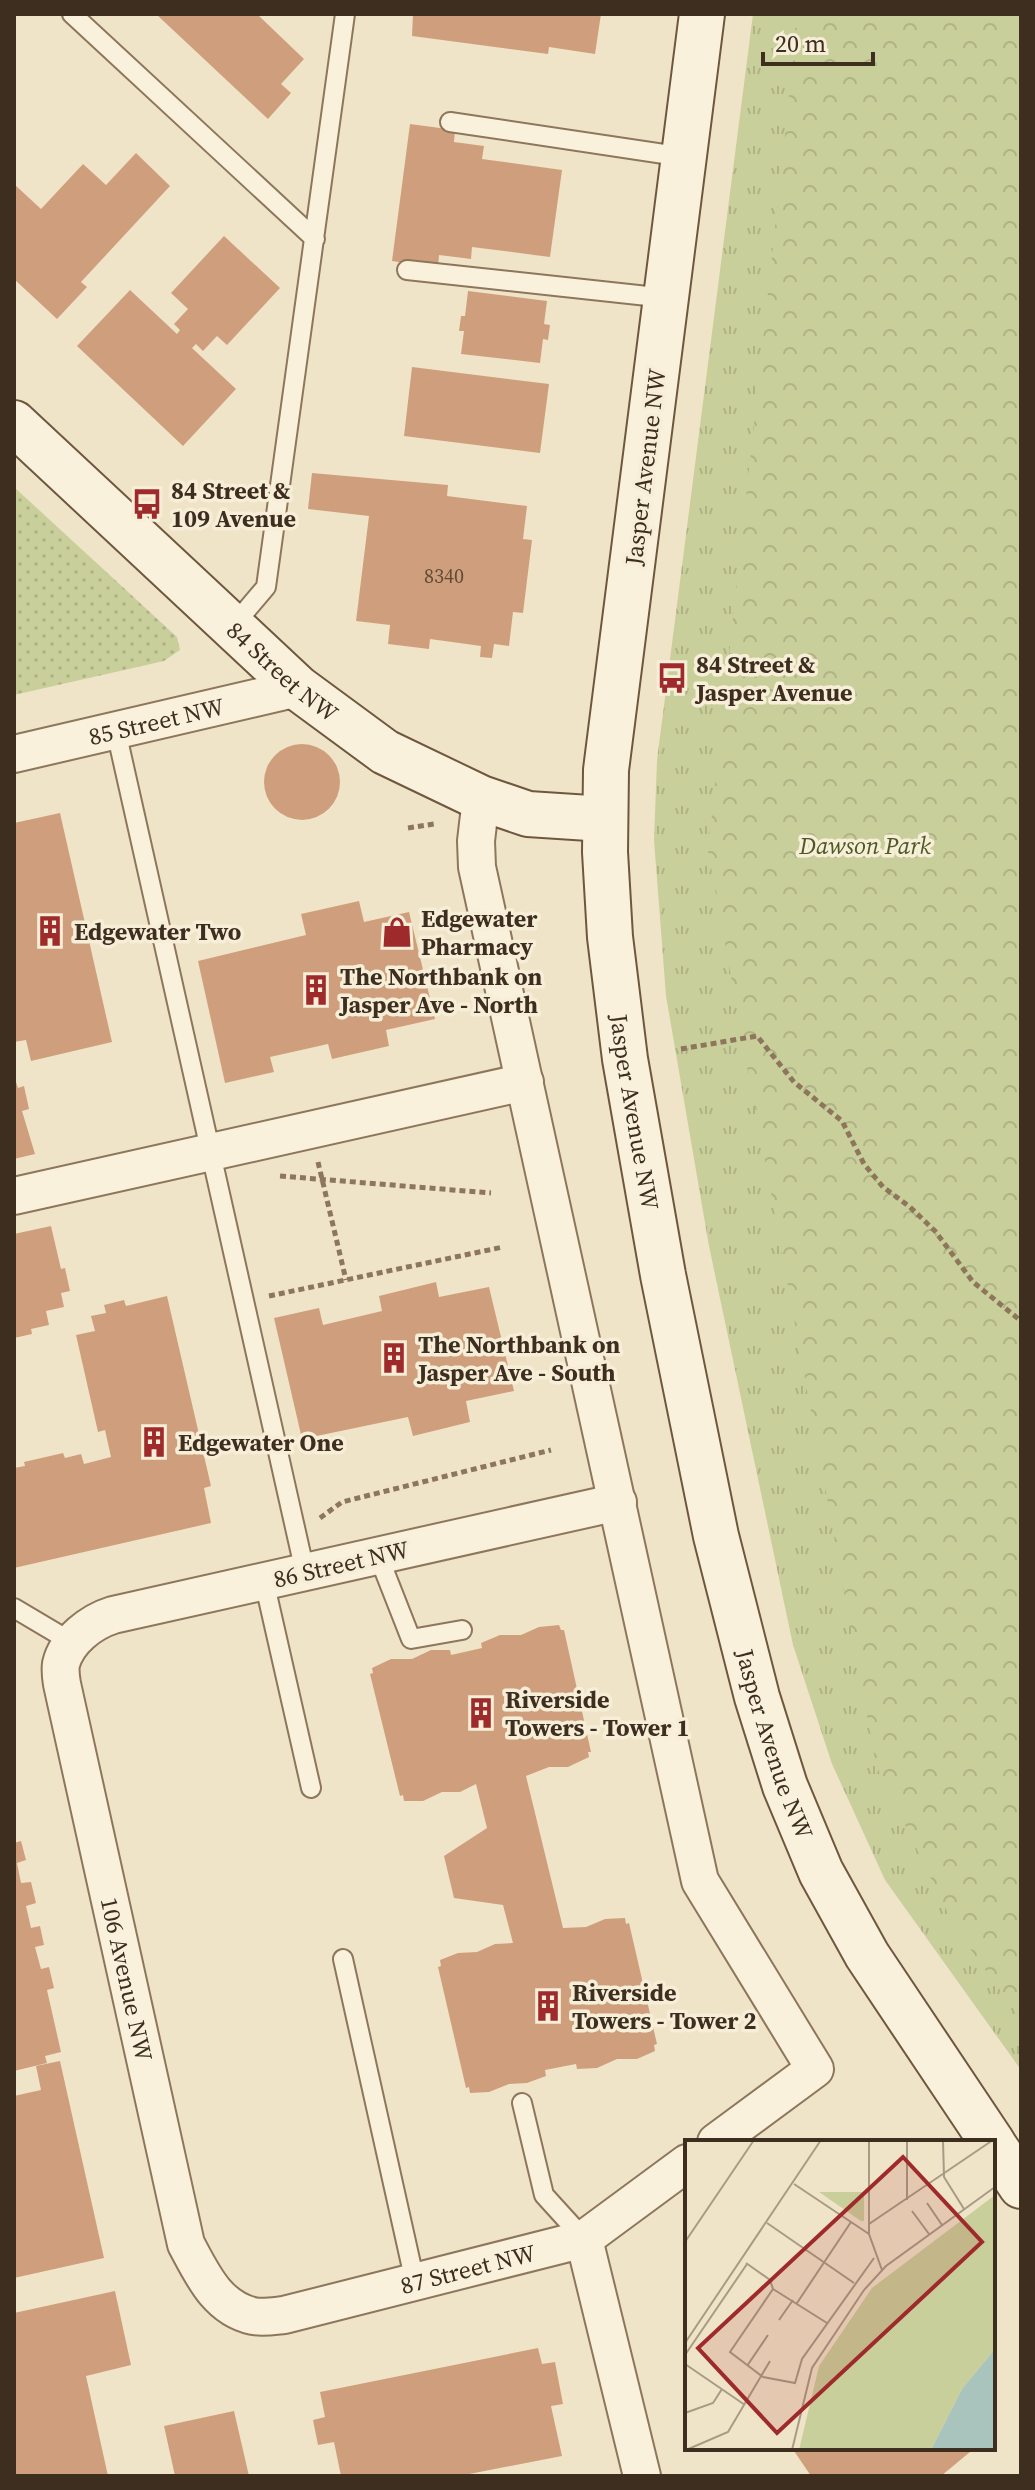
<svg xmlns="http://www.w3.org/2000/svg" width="1035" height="2490" viewBox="0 0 1035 2490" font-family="'Source Serif 4',serif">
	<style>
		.grass { fill: url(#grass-tufts) }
		.forest { fill: url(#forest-crowns) }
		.park { fill: url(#park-dots) }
		.building { fill: #cf9f7d }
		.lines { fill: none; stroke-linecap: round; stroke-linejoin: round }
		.lane-casing { stroke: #8d765c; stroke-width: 22 }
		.street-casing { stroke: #8d765c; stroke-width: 40 }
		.secondary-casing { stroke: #6f573f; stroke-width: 48 }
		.path { stroke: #8d765c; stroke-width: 5; stroke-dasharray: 6 4; stroke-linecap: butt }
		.lane { stroke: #faf1dc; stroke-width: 18 }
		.street { stroke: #faf1dc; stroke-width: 36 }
		.secondary { stroke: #faf1dc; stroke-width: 44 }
		.labels { text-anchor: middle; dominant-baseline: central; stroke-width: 7; stroke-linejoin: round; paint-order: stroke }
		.number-label { font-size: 20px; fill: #624a37 }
		.street-label { font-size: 24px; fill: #3d2e20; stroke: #f7eed8 }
		.poi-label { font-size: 24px; font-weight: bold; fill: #3d2e20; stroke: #f7eed8; text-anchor: start }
		.park-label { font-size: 24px; font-style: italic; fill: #4d5a26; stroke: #f7eed8 }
		.inset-road { fill: none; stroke: #a89b85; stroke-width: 2 }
		.view { fill: #9e2a2b; fill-opacity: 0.15; stroke: #9e2a2b; stroke-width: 4 }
		.inset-edge { fill: none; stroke: #3d2e20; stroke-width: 4 }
	</style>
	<defs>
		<pattern id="grass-tufts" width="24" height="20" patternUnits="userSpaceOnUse" patternTransform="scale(2)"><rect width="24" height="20" fill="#c9cf9b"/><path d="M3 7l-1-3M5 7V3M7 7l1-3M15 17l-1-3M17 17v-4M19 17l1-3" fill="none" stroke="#aeb285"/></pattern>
		<pattern id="forest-crowns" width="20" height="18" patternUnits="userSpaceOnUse" patternTransform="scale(2)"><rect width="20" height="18" fill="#c9cf9b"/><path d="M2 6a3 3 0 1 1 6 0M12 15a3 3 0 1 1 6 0" fill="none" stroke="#aeb285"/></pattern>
		<pattern id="park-dots" width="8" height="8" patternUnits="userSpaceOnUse" patternTransform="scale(2)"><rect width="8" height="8" fill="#c9cf9b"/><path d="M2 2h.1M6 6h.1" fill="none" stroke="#aeb285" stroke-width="1.8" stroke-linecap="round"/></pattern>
	</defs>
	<rect width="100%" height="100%" fill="#f0e4c8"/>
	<!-- grass -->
	<path class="grass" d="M753,14h140l128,1873v183l-136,-190 -53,-116 -39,-119 -84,-399 -43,-250 -12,-156 3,-80z"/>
	<!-- forest -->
	<path class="forest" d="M798,14h223v2005l-66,-91 -79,-163 -168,-914z"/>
	<!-- park -->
	<path class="park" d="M14,487l163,150 3,13 -16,11 -150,34z"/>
	<!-- building -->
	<path class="building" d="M156,14h101l47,45 -23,25 10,9 -23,26z
		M413,14h188l-6,40 -46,-7 -1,7 -136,-18z
		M410,124l45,6 -1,12 30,4 -2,13 80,11 -12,87 -78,-10 -1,12 -32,-4 -1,13 -46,-7z
		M136,153l34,33 -89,96 6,5 -30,32 -43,-40v-95l27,25 42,-45 23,21z
		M224,236l56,52 -53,57 -10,-9 -14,15 -7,-7 -4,4 44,41 -53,57 -106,-100 53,-56 47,44 3,-4 -6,-6 14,-15 -17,-16z
		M468,291l79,10 -3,23 6,1 -2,15 -5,-1 -3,24 -79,-9 3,-23h-5l2,-15h4z
		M412,367l137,17 -9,69 -136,-17z
		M312,473l136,12 -1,11 80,10 -4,33 9,1 -9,73 -10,-1 -4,34 -15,-2 -2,14 -12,-1 1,-11 -51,-7 -1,10 -41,-5 2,-19 -34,-4 13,-105 -61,-7z
		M264 782a38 38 0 1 1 76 0a38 38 0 1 1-76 0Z
		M60,813l52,229 -81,19 -5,-21 -12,2v-219z
		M359,901l5,21 45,-10 26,107 -49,11 3,16 -57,13 -4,-15 -58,13 4,15 -49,11 -27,-122 108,-26 -5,-21z
		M14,1076l4,12 6,-2 5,23 -7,2 13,43 -21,5z
		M51,1226l10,43 4,-1 5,23 -9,2 3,14 -18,4 3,14 -18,4 1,5 -18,4v-104z
		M436,1282l3,15 50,-10 25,104 -48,10 4,21 -57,14 -5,-19 -106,22 -28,-121 45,-10 4,17 59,-14 -3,-15z
		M167,1296l44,190 -7,2 7,35 -197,45v-100l11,-2 -1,-4 39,-9 2,5 16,-4 3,10 27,-7 -6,-27 -7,2 -22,-97 19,-4 -4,-15 15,-3 -2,-8 20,-5 2,6z
		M559,1625l2,5h3l27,122h-3l1,5 -21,10h-19l-23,9 37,152 23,-1 19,-8 20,-1 1,6 3,-1 28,121 -3,1 1,6 -18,8h-20l-20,9 -20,1 -1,-5 -31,6 1,6 -19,7 -18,1 -20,8 -19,1 -1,-6 -3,1 -28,-121 3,-1 -1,-6 18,-7 19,-1 18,-8 18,-1 -10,-38 -49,-7 -10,-42 43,-28 -11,-44 -16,8h-18l-19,9h-19l-1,-6 -3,1 -30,-122 3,-1 -1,-5 19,-9h21l19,-9h19l1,5 31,-7 -1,-5 19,-8h21l18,-8z
		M21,1841l5,19 -9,3 4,20 10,-1 5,21 -10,3 5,22 9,-2 4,19 -9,2 6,22 8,-2 5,21 -7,2 14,62 -16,4 2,7 -33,8v-228z
		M60,2061l44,197 -90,20v-182l27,-6 -5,-24z
		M115,2291l16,74 -45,11 22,100h-94v-163z
		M538,2348l4,16 13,-2 8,42 -12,2 11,50 -103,20h-118l-7,-34 -16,3 -5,-25 12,-3 -5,-25z
		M234,2411l15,65h-74l-11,-50z
		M792,2448h177l1,4 -29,24h-130z"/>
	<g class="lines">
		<defs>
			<path id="lane" d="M72,14l243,225
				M450,122l234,35
				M407,270l259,28
				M232,627l34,-40 79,-573
				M116,731l189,841
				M378,1555l33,84 51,-9
				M264,1581l47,207
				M14,1608l59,35
				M343,1959l72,323
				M522,2103l22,92 40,44"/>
			<g id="street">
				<path id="s1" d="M14,754l284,-66"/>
				<path d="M481,798l-5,43 1,26 223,1014 115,188 -99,73"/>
				<path d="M14,1196l511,-114"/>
				<path id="s2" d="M618,1502l-505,113c-22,7 -46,25 -52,49 -1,6 0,14 1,20l124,560c16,30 31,64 67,72 9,2 21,0 31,-1l300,-76 103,-76"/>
				<path d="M584,2239l58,237"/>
			</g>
			<g id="secondary">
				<path id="s3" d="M702,14l-96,756 -1,82 5,85 15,122 38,216 53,261 41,161 28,89 36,86 46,83 125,187"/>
				<path id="s4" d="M14,423l284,265 87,64 96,46 47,16 77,5"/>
				<path d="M993,2144l28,42"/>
			</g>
		</defs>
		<!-- lane casing -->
		<use href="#lane" class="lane-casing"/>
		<!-- street casing -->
		<use href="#street" class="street-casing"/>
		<!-- secondary casing -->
		<use href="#secondary" class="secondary-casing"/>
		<!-- path -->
		<path class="path" d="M408,828l26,-4
			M681,1049l76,-13 37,46 48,39 22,43 19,23 27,20 25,24 38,51 48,39
			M318,1162l28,118
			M280,1176l211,17
			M269,1296l234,-49
			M320,1518l22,-16 209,-52"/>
		<!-- lane -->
		<use href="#lane" class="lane"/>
		<!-- street -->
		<use href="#street" class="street"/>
		<!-- secondary -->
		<use href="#secondary" class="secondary"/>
	</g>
	<!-- icons -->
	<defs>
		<symbol id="bus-bare" viewBox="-9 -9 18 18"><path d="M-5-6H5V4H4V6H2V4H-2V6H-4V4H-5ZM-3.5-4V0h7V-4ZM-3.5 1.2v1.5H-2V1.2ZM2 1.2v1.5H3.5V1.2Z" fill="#9e2a2b" stroke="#f7eed8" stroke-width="2.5" paint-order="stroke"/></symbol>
		<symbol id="building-bare" viewBox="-9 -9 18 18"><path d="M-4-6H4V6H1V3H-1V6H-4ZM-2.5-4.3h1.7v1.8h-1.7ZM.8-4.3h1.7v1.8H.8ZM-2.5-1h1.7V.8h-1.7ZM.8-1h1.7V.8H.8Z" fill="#9e2a2b" stroke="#f7eed8" stroke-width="2.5" paint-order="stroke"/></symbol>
		<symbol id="shop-bare" viewBox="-9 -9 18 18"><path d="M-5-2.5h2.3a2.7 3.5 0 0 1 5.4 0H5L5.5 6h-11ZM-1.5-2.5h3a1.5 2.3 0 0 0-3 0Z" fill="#9e2a2b" stroke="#f7eed8" stroke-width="2.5" paint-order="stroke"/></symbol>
	</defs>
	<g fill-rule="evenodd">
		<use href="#bus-bare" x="125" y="482" width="44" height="44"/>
		<use href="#bus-bare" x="650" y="656" width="44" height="44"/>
		<use href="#building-bare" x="28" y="909" width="44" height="44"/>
		<use href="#shop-bare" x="375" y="910" width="44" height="44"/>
		<use href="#building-bare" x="294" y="968" width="44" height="44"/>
		<use href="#building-bare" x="372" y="1336" width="44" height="44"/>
		<use href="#building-bare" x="132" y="1420" width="44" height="44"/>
		<use href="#building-bare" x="459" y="1691" width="44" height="44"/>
		<use href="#building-bare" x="526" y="1984" width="44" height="44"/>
	</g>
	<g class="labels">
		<!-- number labels -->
		<g class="number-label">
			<text x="444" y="576">8340</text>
		</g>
		<!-- street labels -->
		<g class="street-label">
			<text transform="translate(645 467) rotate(-83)">Jasper Avenue NW</text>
			<text stroke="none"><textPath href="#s4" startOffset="366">84 Street NW</textPath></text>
			<text stroke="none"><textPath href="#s1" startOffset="146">85 Street NW</textPath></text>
			<text stroke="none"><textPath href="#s3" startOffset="1106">Jasper Avenue NW</textPath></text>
			<text transform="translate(341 1564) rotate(-13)">86 Street NW</text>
			<text stroke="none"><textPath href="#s3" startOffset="1754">Jasper Avenue NW</textPath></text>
			<text stroke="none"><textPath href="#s2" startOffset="914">106 Avenue NW</textPath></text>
			<text stroke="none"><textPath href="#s2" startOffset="1508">87 Street NW</textPath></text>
		</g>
		<!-- poi labels -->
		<g class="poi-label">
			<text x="171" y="490">84 Street &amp;<tspan x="171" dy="28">109 Avenue</tspan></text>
			<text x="696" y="664">84 Street &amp;<tspan x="696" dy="28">Jasper Avenue</tspan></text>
			<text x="421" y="918">Edgewater<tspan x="421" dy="28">Pharmacy</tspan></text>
			<text x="74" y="931">Edgewater Two</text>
			<text x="340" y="976">The Northbank on<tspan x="340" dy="28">Jasper Ave - North</tspan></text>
			<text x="418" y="1344">The Northbank on<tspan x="418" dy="28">Jasper Ave - South</tspan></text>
			<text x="178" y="1442">Edgewater One</text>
			<text x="505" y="1699">Riverside<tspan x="505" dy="28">Towers - Tower 1</tspan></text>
			<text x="572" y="1992">Riverside<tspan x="572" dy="28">Towers - Tower 2</tspan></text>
		</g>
		<!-- park labels -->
		<g class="park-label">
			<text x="865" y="845">Dawson Park</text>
		</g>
	</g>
	<!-- overview -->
	<g transform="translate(685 2140)">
		<rect width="310" height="310" fill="#f0e4c8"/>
		<path d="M310,55v19l-183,236h-13l20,-84 53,-78z" fill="#c9cf9b"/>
		<path d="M310,60v149l-33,40 -31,61h-126l20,-86 62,-84z" fill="#c9cf9b"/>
		<path d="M134,52h45v29h-3z" fill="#c9cf9b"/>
		<path d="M310,209v101h-64l31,-61z" fill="#a9c4bc"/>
		<path class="inset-road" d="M184,0v94l13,36M222,0v60M258,0l1,37 20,32M109,44l75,50M242,63l15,22M227,71l17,23M82,83l87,60M184,84l124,-84M0,102l69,-102M61,123l24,17 3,9M88,149l-43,63 33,25 32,6 7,-24 72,-101M88,149l54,34M112,163l54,-81M94,180l14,-20M0,203l136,-203M0,215l62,-91M0,224l60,41M62,226l21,-31M0,273l28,-10 9,-14M1,310l42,-18 42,-71M107,310l20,-82 52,-78 22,-24 109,-79"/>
		<path class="view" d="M218,17l79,85 -205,191 -79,-85z"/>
		<rect width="310" height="310" class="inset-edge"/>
	</g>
	<!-- border -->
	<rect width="1035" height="2490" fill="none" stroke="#3d2e20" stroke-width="32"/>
	<!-- scale -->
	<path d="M763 52v12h110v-12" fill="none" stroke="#3d2e20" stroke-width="4"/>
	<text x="775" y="52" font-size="24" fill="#3d2e20" stroke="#f7eed8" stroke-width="6" paint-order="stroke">20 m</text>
</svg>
